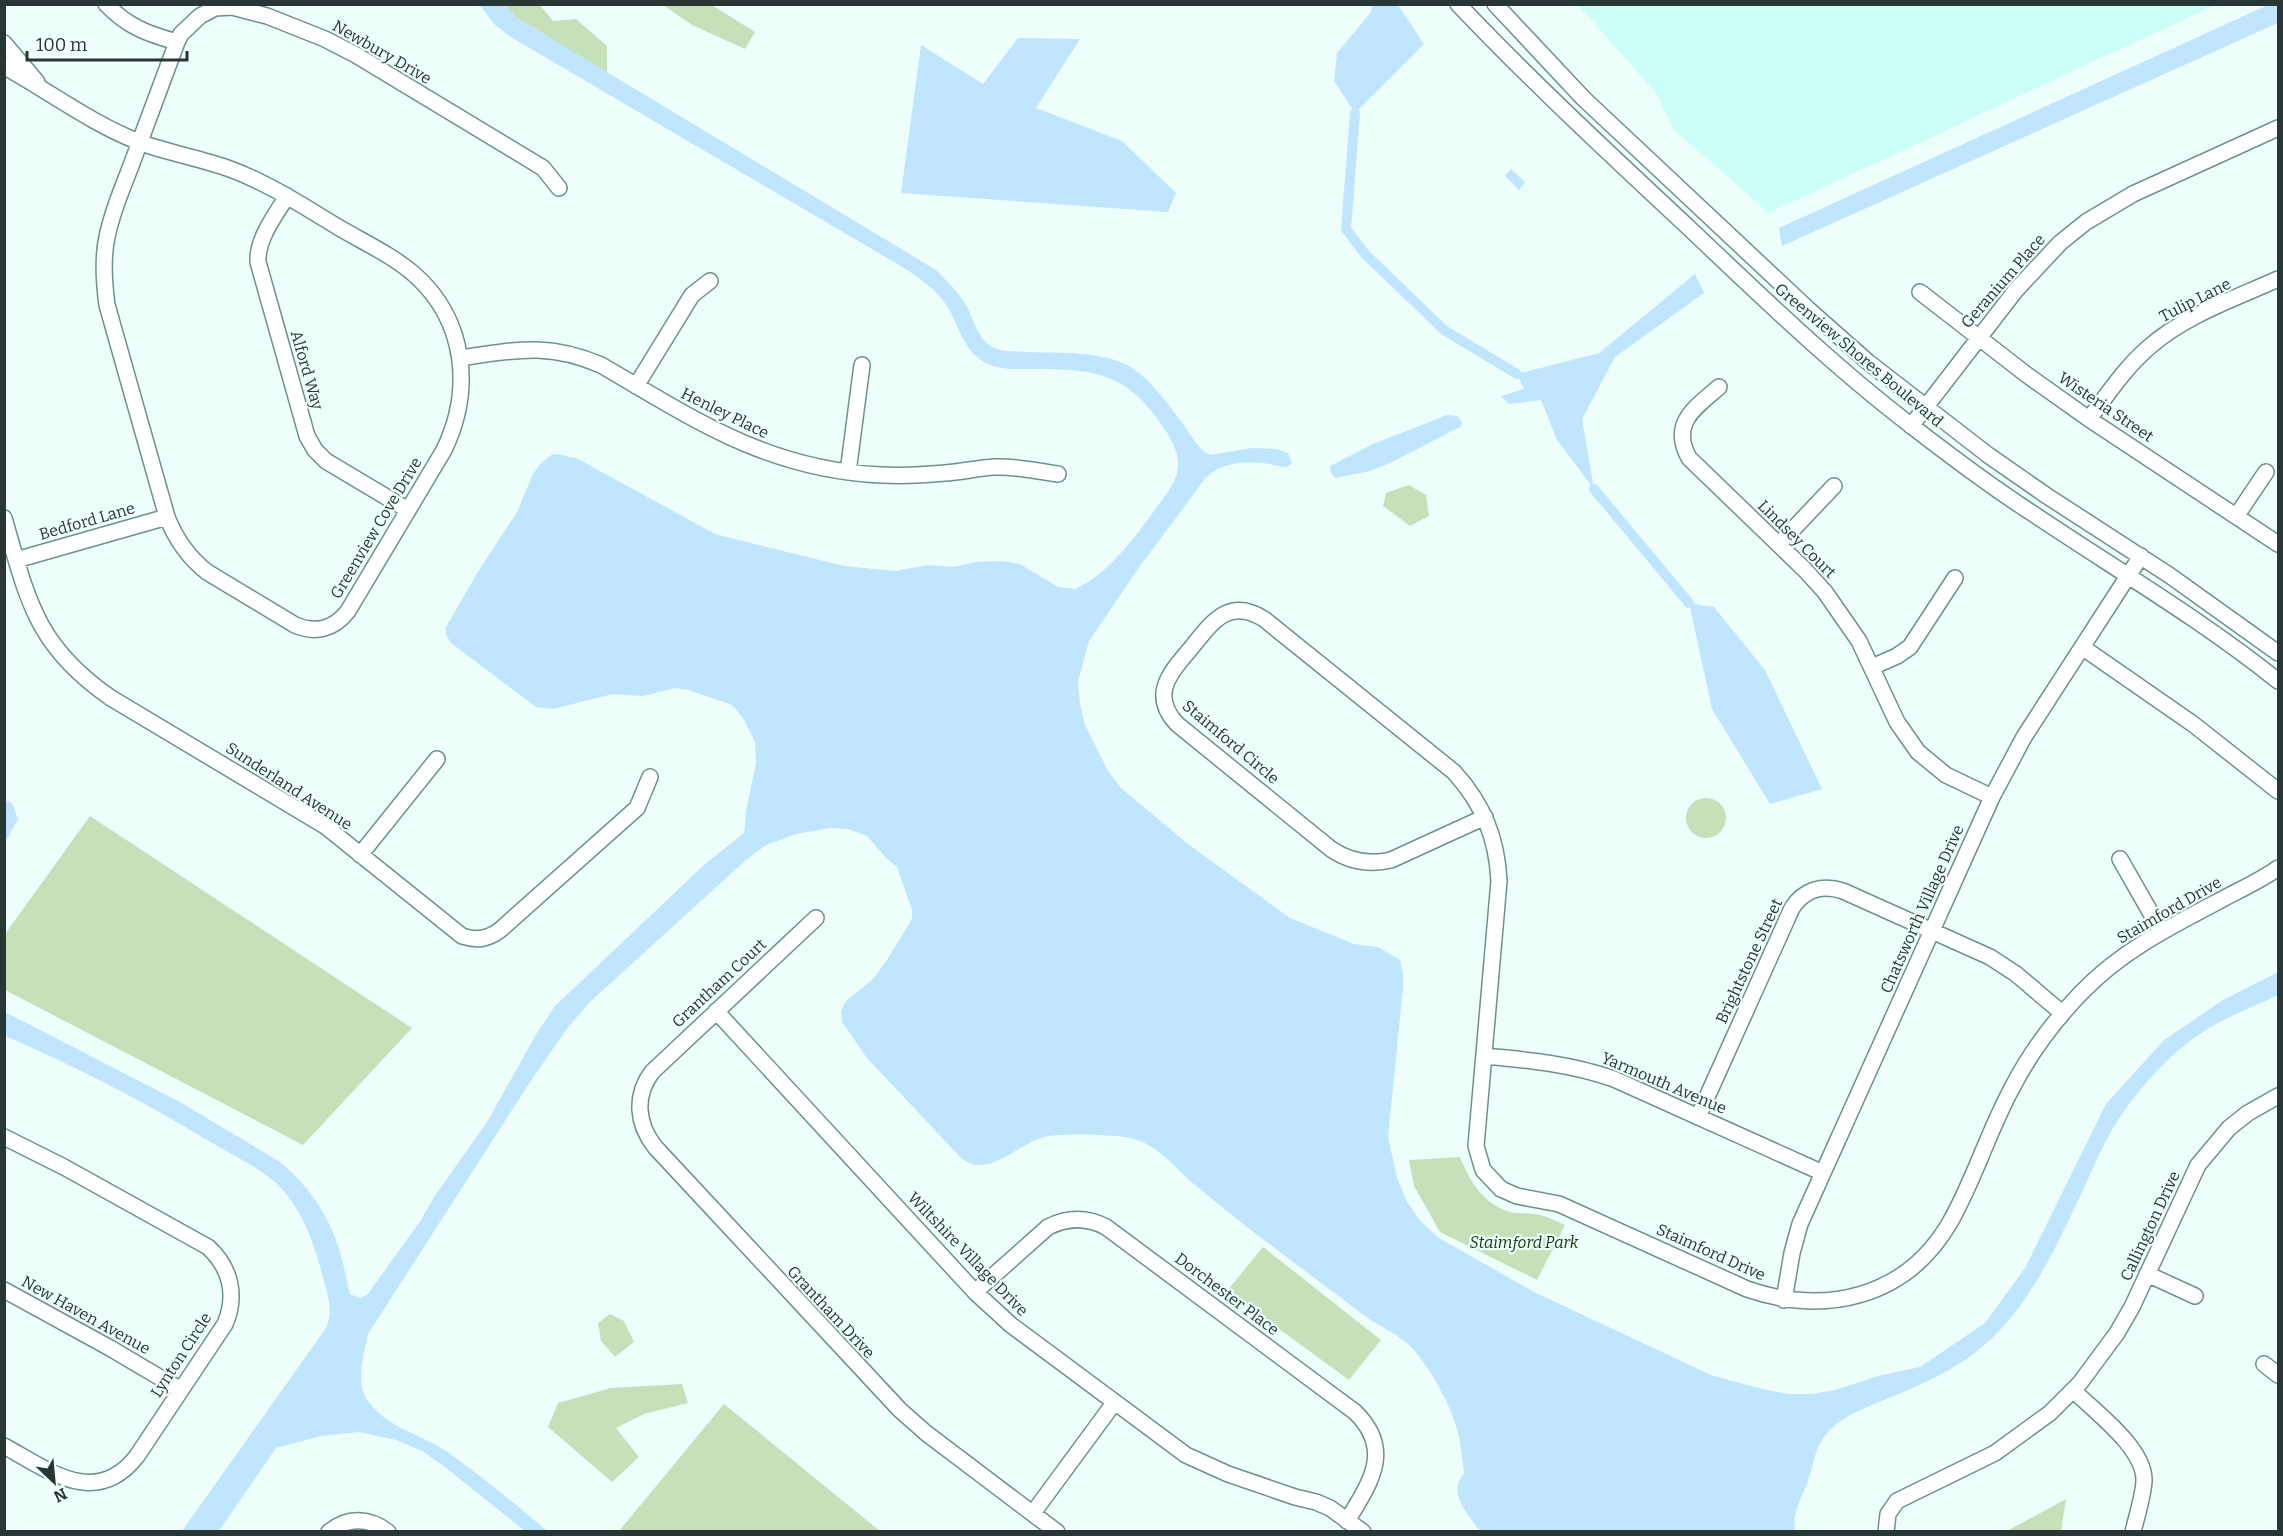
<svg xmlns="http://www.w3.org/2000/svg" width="2283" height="1536" viewBox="0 0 2283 1536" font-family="Bitter,serif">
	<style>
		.built { fill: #ccfff8 }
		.green { fill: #c6e0ba }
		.water { fill: #c0e6ff }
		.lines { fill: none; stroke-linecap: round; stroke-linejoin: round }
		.canal { stroke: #c0e6ff; stroke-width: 10 }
		.minor-casing { stroke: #6d928d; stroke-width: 18 }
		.minor { stroke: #fff; stroke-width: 15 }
		.labels { text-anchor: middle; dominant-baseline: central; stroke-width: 4.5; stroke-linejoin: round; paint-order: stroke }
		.street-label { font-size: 16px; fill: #283735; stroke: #eefefb }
		.park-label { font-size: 16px; font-style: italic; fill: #1a3408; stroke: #eefefb }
	</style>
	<rect width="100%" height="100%" fill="#eefefb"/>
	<!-- built -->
	<path class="built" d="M1578,5h637l-446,208 -96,-84 -16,-35z"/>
	<!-- green -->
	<path class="green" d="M504,5h36l13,16 23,-2 31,27v27l-90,-55z
		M663,5h49l43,27 -10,17 -53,-24z
		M1409,485l17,10 3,21 -19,10 -27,-20 3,-13z
		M1686 818a20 20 0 1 1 40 0a20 20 0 1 1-40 0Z
		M90,816l322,212 -109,117 -298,-155v-56z
		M1460,1157c9,23 22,45 47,54 12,4 25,1 37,5 7,2 14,6 21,9l-28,55 -97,-48 -26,-46 -5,-26z
		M1263,1247l118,93 -32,40 -122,-89z
		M610,1314l14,7 10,21 -19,15 -14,-16 -3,-18z
		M682,1384l6,19 -44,11 -28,14 23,29 -27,25 -64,-55 10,-24 53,-15z
		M724,1404l156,127h-261z
		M2066,1499l-5,32h-54z"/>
	<!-- water -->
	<path class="water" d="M479,4l25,1 13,13 419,252c11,11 22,21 30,35 7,12 10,30 22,39 10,9 27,7 40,8 30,1 76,-1 103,15 21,14 37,37 52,57 8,11 15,25 27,31l42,-7 25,1 11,4 4,10 -5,4c-8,0 -16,-3 -24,-4 -25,-2 -51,1 -64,24l-59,79 -51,75 -11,40 2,23 5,21 23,46 13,17 67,56 102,74 64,26 24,3 22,13 3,14v14l-15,149 9,41 10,24 14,20 18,16 95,54 177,83 51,14 27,5h23l23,-4 43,-14 42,-9 65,-44 40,-55 81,-164 58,-64 59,-40 55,-28v23c-22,11 -47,20 -69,33 -33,20 -62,51 -84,82 -19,25 -31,57 -44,84 -24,51 -49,107 -91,146 -29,28 -69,45 -106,60 -26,11 -56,21 -67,50 -4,11 -6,23 -10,34 -7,17 -15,30 -12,47h-315c-13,-18 -33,-37 -16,-58 -2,-13 -3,-28 -6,-41 -7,-27 -30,-69 -50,-88 -12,-10 -26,-17 -39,-25 -58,-44 -118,-87 -174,-134 -19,-16 -36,-39 -61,-46 -15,-5 -70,-5 -86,-3 -24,4 -52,35 -76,28 -4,-1 -9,-5 -12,-7l-93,-99 -25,-36 -1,-10 4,-10 28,-23 14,-19 25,-41v-9l-15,-43 -11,-9 -19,-22 -19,-7 -17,-1 -35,6 -30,11 -20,15 -156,142 -21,24 -37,53 -164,255c-4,18 -12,47 -2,64 18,29 53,35 80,53 35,25 69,52 101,80h-22l-84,-67 -19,-13 -26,-11 -37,-8 -38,4 -45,12 -57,83h-37l144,-203c8,-18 1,-36 -4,-54 -8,-32 -22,-69 -47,-92 -16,-14 -44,-28 -63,-39 -67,-41 -135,-76 -207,-107v-24l175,90 100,60c27,22 49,53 59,87 5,15 7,30 11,45l10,4 7,-3 54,-75 13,-23 53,-75 50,-89 18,-27 150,-142 39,-31 2,-22 10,-48 -1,-21 -12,-24 -11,-13 -44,-15 -13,-2 -32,8 -30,-2 -60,15 -17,-2 -85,-64 -5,-8v-8l33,-57 38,-58 16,-38 8,-11 10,-8 7,-1 20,5 137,75 129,32 52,5 32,-6 25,2 23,-5 25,-1 19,3 38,23 17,2c36,-15 67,-62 90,-93 17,-23 17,-39 2,-63 -39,-61 -69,-64 -138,-64 -17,0 -33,1 -48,-9 -19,-12 -23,-39 -36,-57 -11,-15 -26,-25 -41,-35l-395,-232 -15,-12z
		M1372,5h26l26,39 -69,69 -21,-32 3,-28 34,-41z
		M2268,5h10v18l-496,223 -3,-18z
		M1018,38l62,1 -44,69 86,33 54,52 -8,19 -267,-19 20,-148 62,39z
		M1511,169l14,13 -6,8 -14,-14z
		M1695,274l9,19 -89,64 -33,62 12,70 -37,-49 -16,-40 -32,4 -8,-8 23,-7 -7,-15 82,-21z
		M1447,415l11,1 4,7 -2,4 -68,35 -22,9 -35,7 -4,-5 -1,-7 43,-22z
		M1689,603l25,4 51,63 57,119 -52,15 -58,-95z
		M5,800l7,3 6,16 -13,24z"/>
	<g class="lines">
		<!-- canal -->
		<path class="canal" d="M1355,113l-9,116 19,25 79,76 73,44
			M1594,489l95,114"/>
		<defs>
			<path id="minor" d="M106,4c22,23 42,30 71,38
				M1458,4c74,78 153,151 231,224 73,69 145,139 224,199 40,31 80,61 122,88 82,55 167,105 243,166
				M1495,4l88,94 225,211 60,53 120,93 59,41 122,79 109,78
				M4,43l33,39
				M4,65l8,6c42,24 81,53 127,71 29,11 61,16 91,27 38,14 73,37 108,58 25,15 54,28 77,48 51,46 58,115 29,175l-96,161c-14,18 -32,23 -53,14l-88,-53c-19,-15 -31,-32 -40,-55l-60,-212c-3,-22 -5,-45 0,-68 5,-26 16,-50 25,-74 15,-41 30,-81 45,-121l4,-8 19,-18 15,-8 17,-1 35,9 58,23 31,16 187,113 16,20
				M287,196c-12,20 -30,42 -29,66l49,174 8,14 11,11 82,49
				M1920,292l107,83 62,44 189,125
				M460,358c55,-8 88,-16 141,7 94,55 168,105 280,110 21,1 43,0 64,-2 16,-1 33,-5 49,-6 22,-1 43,4 64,7
				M636,386l56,-91 18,-14
				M1719,387c-24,21 -49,36 -30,71l116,112 20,22 34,49 38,81 21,30 28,23 46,22
				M2089,419c18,-24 36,-51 59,-71 37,-33 86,-49 130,-69
				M1911,426l105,-136 44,-47 26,-21 47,-28 145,-66
				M848,472l14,-107
				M2237,515l29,-43
				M4,518c24,83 32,128 107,180l214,128 137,110c15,5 26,3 38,-6l137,-122 13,-31
				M1779,544l55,-58
				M16,560l151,-43
				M2082,647l111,77 85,67
				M1872,667l25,-11 13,-9 45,-69
				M1485,817l-94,43c-22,5 -41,2 -60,-11l-154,-125c-28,-30 -6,-52 15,-77 20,-25 37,-50 72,-28l190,153c29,32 43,66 45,109l-23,265 7,24 18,19 16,7 42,8 188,85c78,27 158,9 202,-65 25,-43 39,-92 63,-136 18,-35 41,-66 69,-95 39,-41 88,-66 138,-92 20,-11 41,-20 59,-33
				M360,855l77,-96
				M2120,859l41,72
				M816,918l-164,154c-18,24 -15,52 3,75l245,263 26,23 131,99
				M716,1011l259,281 36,33 175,130 42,19 67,23 21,5 14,6 33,24
				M1484,1056c45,4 87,8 130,23l209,94
				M1698,1117l94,-209c12,-18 30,-24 51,-17l147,66 26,17 46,39
				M4,1137l60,30 144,80c23,21 29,49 17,77l-88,132c-41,53 -89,14 -133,-10
				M2147,1274l48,22
				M4,1290l106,58 71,42
				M975,1292l73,-65c20,-10 39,-10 58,0l249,185c39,38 15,71 -8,109
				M1784,1300l8,-47 8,-29 192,-427 32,-60 117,-181
				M2264,1364l14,11
				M2073,1390c22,22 72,58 71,91 -1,16 -7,34 -11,51
				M1033,1513l81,-110
				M329,1532c19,-16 41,-14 59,0
				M1886,1532l2,-18 9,-13 98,-48 55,-40 30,-30 37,-50 15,-26 66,-142 31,-37 19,-15 30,-17"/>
		</defs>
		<!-- minor casing -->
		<use href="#minor" class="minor-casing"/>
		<!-- minor -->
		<use href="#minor" class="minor"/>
	</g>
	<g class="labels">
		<!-- street labels -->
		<g class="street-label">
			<text transform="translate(382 52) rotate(30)">Newbury Drive</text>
			<text transform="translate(2003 281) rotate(-49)">Geranium Place</text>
			<text transform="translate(2195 300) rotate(-27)">Tulip Lane</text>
			<text transform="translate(1859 355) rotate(40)">Greenview Shores Boulevard</text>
			<text transform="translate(307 370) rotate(74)">Alford Way</text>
			<text transform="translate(2106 407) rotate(34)">Wisteria Street</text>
			<text transform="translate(725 413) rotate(26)">Henley Place</text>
			<text transform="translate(87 521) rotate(-16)">Bedford Lane</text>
			<text transform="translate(376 528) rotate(-59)">Greenview Cove Drive</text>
			<text transform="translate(1797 539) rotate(45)">Lindsey Court</text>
			<text transform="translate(1231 742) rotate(40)">Staimford Circle</text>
			<text transform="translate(289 786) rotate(33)">Sunderland Avenue</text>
			<text transform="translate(1922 909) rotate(-66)">Chatsworth Village Drive</text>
			<text transform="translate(2169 910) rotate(-30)">Staimford Drive</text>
			<text transform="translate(1749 961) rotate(-65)">Brightstone Street</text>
			<text transform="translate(719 983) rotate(-43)">Grantham Court</text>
			<text transform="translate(1664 1083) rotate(23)">Yarmouth Avenue</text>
			<text transform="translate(2150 1226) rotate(-65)">Callington Drive</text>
			<text transform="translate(1711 1252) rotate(24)">Staimford Drive</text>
			<text transform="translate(968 1254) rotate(46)">Wiltshire Village Drive</text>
			<text transform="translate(1227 1294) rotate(37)">Dorchester Place</text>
			<text transform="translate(831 1312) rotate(47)">Grantham Drive</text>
			<text transform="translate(86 1315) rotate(29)">New Haven Avenue</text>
			<text transform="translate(181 1355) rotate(-57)">Lynton Circle</text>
		</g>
		<!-- park labels -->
		<g class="park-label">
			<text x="1524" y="1242">Staimford Park</text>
		</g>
	</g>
	<!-- border -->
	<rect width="2283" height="1536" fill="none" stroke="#283735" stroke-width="12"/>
	<!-- north arrow -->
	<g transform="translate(54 1482) rotate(154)" stroke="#eefefb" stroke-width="4.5" paint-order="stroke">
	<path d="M0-4.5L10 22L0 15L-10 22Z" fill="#283735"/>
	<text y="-9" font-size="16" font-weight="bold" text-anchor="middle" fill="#283735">N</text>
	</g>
	<!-- scale -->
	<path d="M27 51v9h160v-9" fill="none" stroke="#283735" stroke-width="3"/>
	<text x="36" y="51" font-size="18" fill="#283735" stroke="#eefefb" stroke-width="4.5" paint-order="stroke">100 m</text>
</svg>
